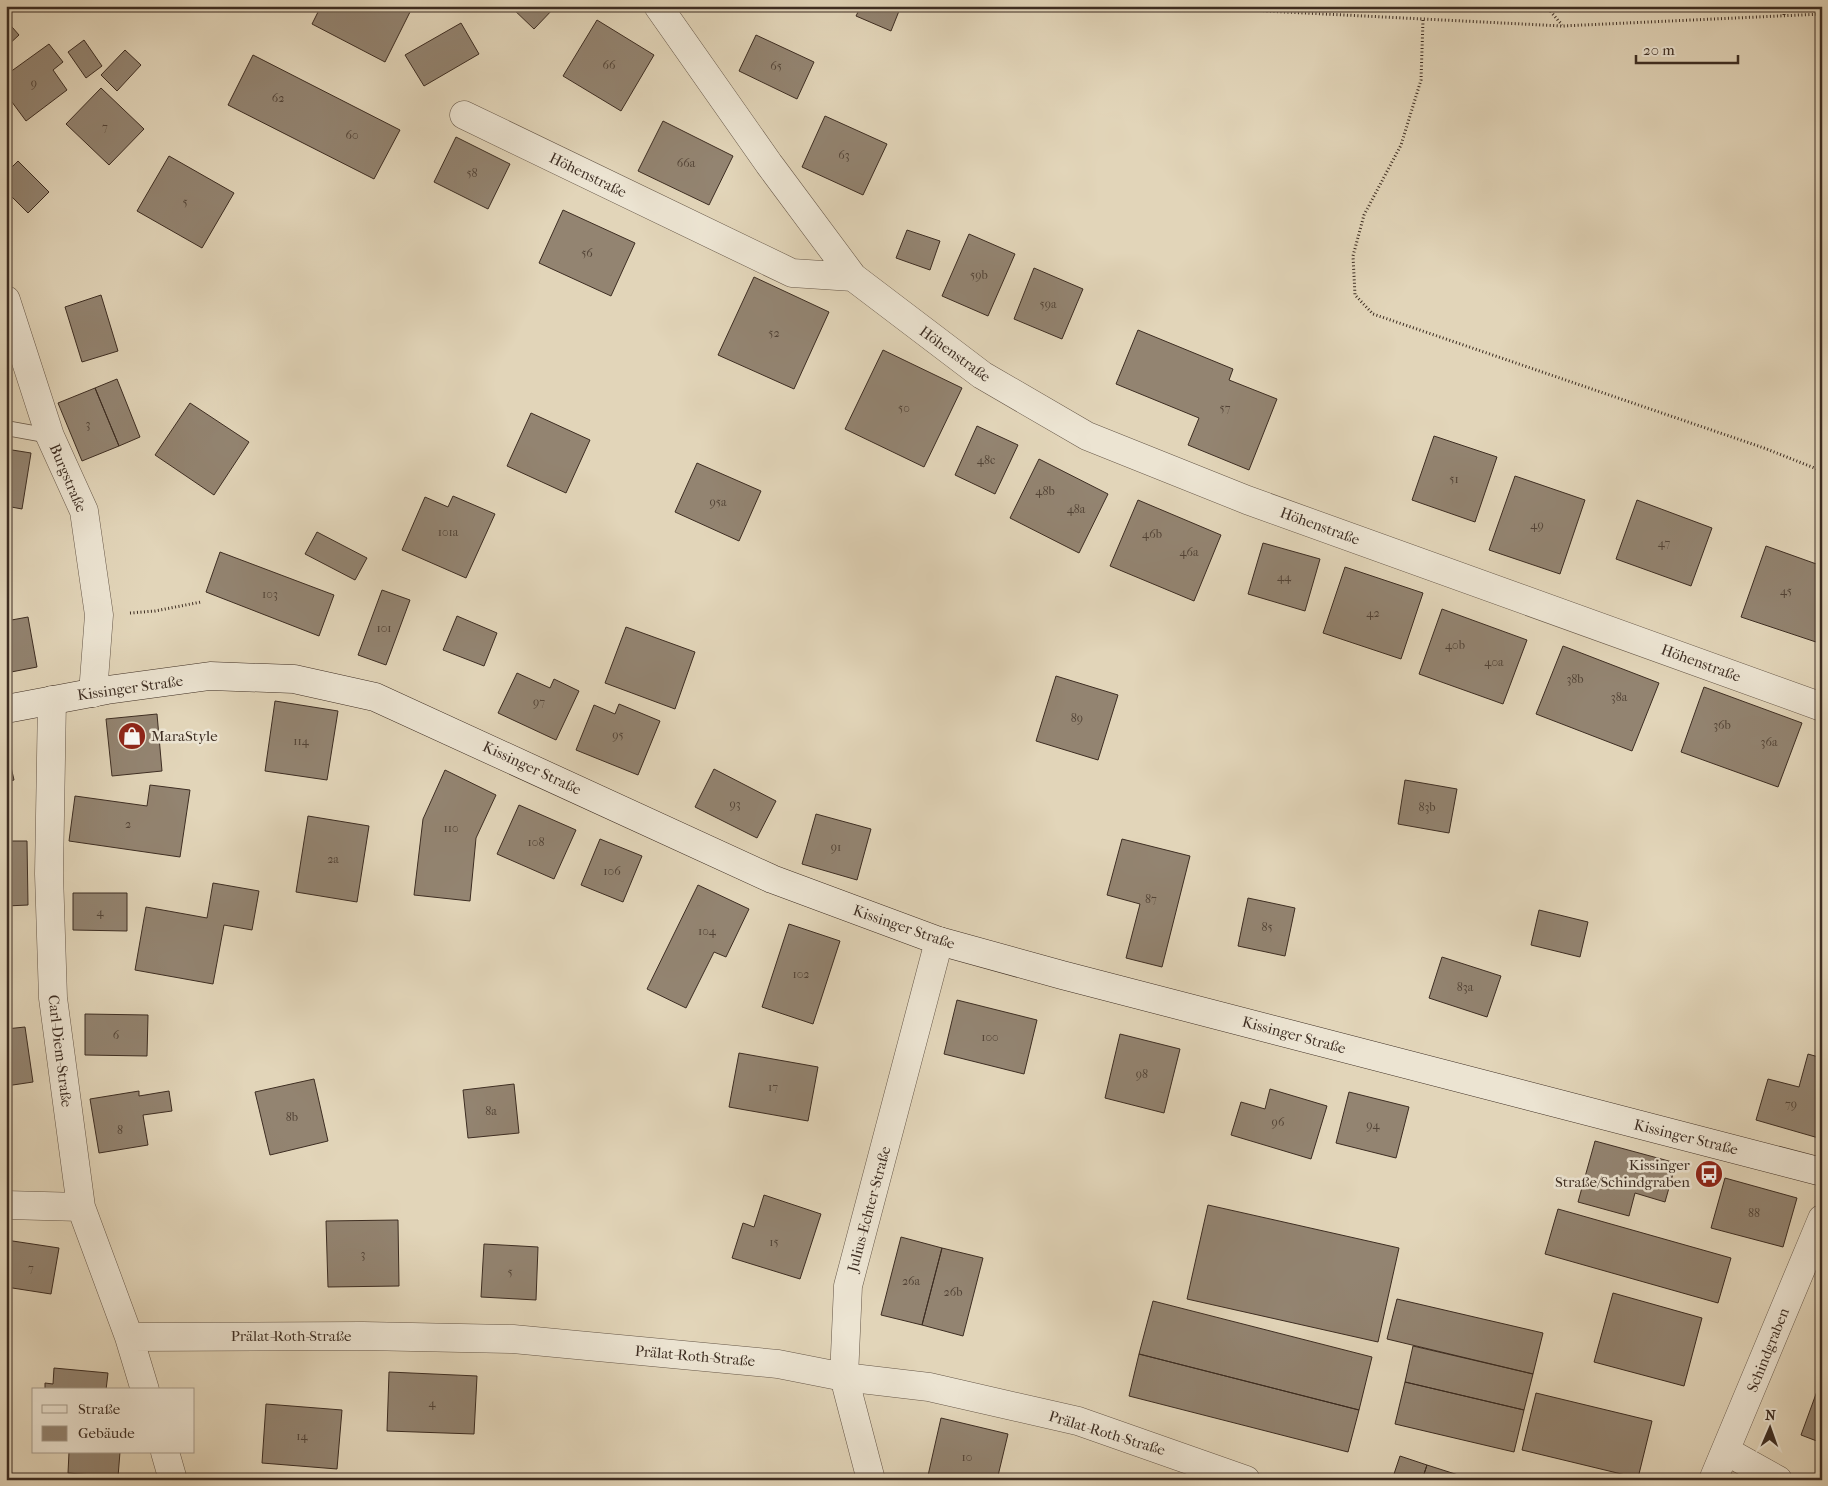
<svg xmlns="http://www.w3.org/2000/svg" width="1828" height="1486" viewBox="0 0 1828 1486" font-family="'IM FELL French Canon',serif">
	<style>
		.building { fill: #938471; stroke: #3d2d22 }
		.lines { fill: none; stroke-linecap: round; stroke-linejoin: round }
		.lane-casing { stroke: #665748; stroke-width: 16 }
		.street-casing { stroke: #665748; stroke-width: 29 }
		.secondary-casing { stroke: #3d2d22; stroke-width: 29 }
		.path { stroke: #3d2d22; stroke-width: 3; stroke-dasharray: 1 2.5; stroke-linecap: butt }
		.lane { stroke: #ece4d2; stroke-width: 14 }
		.street { stroke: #ece4d2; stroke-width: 28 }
		.secondary { stroke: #ece4d2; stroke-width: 28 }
		.labels { text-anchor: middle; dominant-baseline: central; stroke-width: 5; stroke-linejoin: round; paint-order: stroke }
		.number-label { font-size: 12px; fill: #524336 }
		.street-label { font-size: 15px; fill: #3d2d22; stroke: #ece4d2 }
		.poi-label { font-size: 15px; fill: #3d2d22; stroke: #ece4d2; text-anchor: start }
	</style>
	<rect width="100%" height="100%" fill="#e2d5b9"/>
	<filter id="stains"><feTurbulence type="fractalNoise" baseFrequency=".004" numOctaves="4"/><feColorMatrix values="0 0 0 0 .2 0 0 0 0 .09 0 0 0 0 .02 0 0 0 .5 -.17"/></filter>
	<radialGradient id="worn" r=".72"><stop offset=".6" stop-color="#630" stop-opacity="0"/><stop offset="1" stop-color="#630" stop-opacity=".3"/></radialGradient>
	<!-- building -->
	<path class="building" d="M321,6h92l-28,56 -73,-38z
		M510,6h46l-22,23z
		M861,6h40l-10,25 -35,-15z
		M6,20l13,15 -13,12z
		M597,20l57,35 -33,56 -58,-35z
		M461,23l18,31 -55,32 -19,-31z
		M756,35l58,27 -17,37 -58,-28z
		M84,40l18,26 -16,12 -18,-26z
		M49,44l14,18 -10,8 14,20 -41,31 -20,-27v-19z
		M125,50l16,15 -24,26 -16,-16z
		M253,55l147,75 -26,49 -146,-74z
		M101,88l43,41 -35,36 -43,-41z
		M825,116l62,28 -24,51 -61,-28z
		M663,121l70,35 -24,49 -71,-34z
		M456,137l54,27 -22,45 -54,-27z
		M169,156l65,37 -32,55 -65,-37z
		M18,161l31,31 -21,21 -22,-22v-18z
		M563,210l72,33 -24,53 -72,-33z
		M907,230l33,11 -10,29 -34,-12z
		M969,234l46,20 -27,62 -46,-20z
		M1034,268l49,21 -21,50 -48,-20z
		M754,277l75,35 -35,77 -76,-34z
		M101,295l17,56 -36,11 -17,-55z
		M1138,330l95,39 -4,11 48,19 -28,71 -61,-25 11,-27 -83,-34z
		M883,350l79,38 -38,79 -79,-38z
		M117,379l23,58 -21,9 -24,-58z
		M95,388l24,58 -37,15 -24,-58z
		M190,403l59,39 -35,53 -59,-40z
		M531,413l59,27 -24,53 -59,-27z
		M977,426l41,19 -23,49 -40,-19z
		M1434,436l63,21 -22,65 -63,-22z
		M6,449l25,4 -9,56 -16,-3z
		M1039,459l69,35 -29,59 -69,-35z
		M697,463l64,28 -22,50 -64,-29z
		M1515,476l70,24 -25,74 -71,-24z
		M453,496l42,18 -29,64 -64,-28 23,-53 23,10z
		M1138,500l83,35 -27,66 -84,-35z
		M1637,500l75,28 -21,58 -75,-27z
		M317,532l50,26 -12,22 -50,-26z
		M1263,543l57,16 -15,52 -57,-17z
		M1766,546l56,20v78l-81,-27z
		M220,552l114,43 -15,41 -113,-44z
		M1345,567l78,26 -22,66 -78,-26z
		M382,590l28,10 -24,65 -28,-10z
		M1442,609l85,31 -24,64 -84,-30z
		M457,616l40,17 -13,33 -41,-16z
		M28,617l9,50 -31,6v-52z
		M626,627l69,25 -20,57 -70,-26z
		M1563,646l96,37 -27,68 -96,-37z
		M517,673l33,15 4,-9 25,12 -23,49 -58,-27z
		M1056,676l62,19 -20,65 -62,-19z
		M1704,687l98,36 -24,64 -97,-35z
		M275,701l63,10 -11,69 -62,-9z
		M619,704l41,17 -22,54 -62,-25 18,-45 21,9z
		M157,714l5,57 -50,5 -6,-57z
		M6,745l8,35 -8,2z
		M714,769l62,32 -19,37 -62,-31z
		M445,770l51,25 -20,43 -6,63 -56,-6 9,-76z
		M1405,780l52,9 -8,44 -51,-9z
		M150,785l40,5 -10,67 -111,-16 6,-45 72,10z
		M519,805l57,25 -22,49 -57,-25z
		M816,814l55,15 -14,51 -55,-16z
		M308,816l61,10 -12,76 -61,-10z
		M600,839l42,17 -19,46 -42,-17z
		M1122,839l68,17 -28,111 -36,-9 14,-54 -33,-9z
		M6,841h21l1,64 -22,1z
		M213,883l46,8 -7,39 -28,-5 -11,59 -78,-14 11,-63 61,11z
		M698,885l51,24 -23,48 -12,-5 -28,56 -39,-19z
		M73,893h54v38l-54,-1z
		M1248,898l47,10 -10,48 -47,-10z
		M1539,910l49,12 -8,35 -49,-12z
		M789,924l51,17 -27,83 -51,-17z
		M1442,957l59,19 -14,41 -58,-19z
		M957,1000l80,20 -13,54 -80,-20z
		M85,1014l63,1 -1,41 -62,-1z
		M25,1027l8,55 -27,4v-57z
		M1120,1034l60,15 -16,64 -59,-15z
		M739,1053l79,14 -10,54 -79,-14z
		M1808,1054l14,4v81l-66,-19 12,-41 31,8z
		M314,1079l14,62 -58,14 -15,-63z
		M514,1084l5,49 -51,5 -5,-48z
		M1270,1089l57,17 -16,53 -80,-24 10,-33 24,7z
		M139,1091v5l30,-5 3,20 -29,4 5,30 -49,8 -9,-54z
		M1349,1092l60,15 -13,51 -60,-15z
		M1595,1141l81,22 -11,39 -30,-9 -6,23 -51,-14z
		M1725,1178l72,20 -14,49 -72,-19z
		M764,1195l57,19 -21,65 -68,-21 11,-35 11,4z
		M1208,1205l191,43 -21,94 -191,-43z
		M1558,1209l173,49 -13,45 -173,-49z
		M398,1220l1,66 -71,1 -2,-66z
		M901,1237l41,11 -20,77 -41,-10z
		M6,1240l53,8 -8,46 -45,-7z
		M484,1244l54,3 -2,53 -55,-3z
		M942,1248l41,10 -20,78 -41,-11z
		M1613,1293l89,25 -18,68 -90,-24z
		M1397,1299l146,34 -10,41 -146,-35z
		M1153,1301l219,56 -13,53 -220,-56z
		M1413,1346l120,28 -9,36 -119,-28z
		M1139,1354l220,56 -11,42 -219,-56z
		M54,1368l54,5 -2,17h-61v-7l8,1z
		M389,1372l88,4 -3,58 -87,-3z
		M1405,1382l119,28 -10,42 -119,-28z
		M1820,1383l2,1v59l-21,-8z
		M1536,1393l116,28 -14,57 -116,-28z
		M266,1404l76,6 -5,59 -75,-6z
		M941,1418l67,16 -11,46h-70z
		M69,1452h51l-2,25 -50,-4z
		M1400,1456l27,9 -5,15h-30z
		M1427,1465l47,15h-52z
		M1047,1476l40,4h-41z"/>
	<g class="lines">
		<defs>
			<path id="lane" d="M6,428l44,8"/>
			<path id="street" d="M658,6l111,158 84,113 129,98 105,61 160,64 575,207
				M464,115l328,158 61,4
				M6,300l44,136 34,75 15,104 -6,78
				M52,700l-3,174 4,124 28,209 48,130 16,53
				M6,1205l75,2
				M129,1337l234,-1 150,3 265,25 66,13 85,10 149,34 168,59
				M1726,1451l52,29
				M165,1452l8,28
				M871,1480l-27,-103 4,-91 91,-345
				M1713,1480l109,-261"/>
			<path id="secondary" d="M6,709l101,-19 103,-14 84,3 81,18 397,182 167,62 123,34 760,197"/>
		</defs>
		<!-- lane casing -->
		<use href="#lane" class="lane-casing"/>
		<!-- street casing -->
		<use href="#street" class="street-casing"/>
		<!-- secondary casing -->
		<use href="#secondary" class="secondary-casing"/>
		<!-- path -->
		<path class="path" d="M1239,6l26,5 297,15 260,-12
			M1546,6l16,19
			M1784,15v-9
			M1423,20l-2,60 -20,65 -37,70 -11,41 2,39 18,19 391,134 58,23
			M130,613l25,-2 46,-9"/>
		<!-- lane -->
		<use href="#lane" class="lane"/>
		<!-- street -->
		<use href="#street" class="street"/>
		<!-- secondary -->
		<use href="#secondary" class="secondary"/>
	</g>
	<!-- icons -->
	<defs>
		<symbol id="shop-disc" viewBox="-11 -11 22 22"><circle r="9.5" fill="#8f2418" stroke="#ece4d2"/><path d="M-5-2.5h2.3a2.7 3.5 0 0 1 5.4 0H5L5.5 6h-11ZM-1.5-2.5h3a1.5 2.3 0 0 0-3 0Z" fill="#fff"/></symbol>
		<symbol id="bus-disc" viewBox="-11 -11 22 22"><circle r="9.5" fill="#8f2418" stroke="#ece4d2"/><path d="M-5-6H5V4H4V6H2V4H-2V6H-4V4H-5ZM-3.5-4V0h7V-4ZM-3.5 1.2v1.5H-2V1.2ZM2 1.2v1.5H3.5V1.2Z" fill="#fff"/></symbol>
	</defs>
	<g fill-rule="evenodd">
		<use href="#shop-disc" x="116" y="720" width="32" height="32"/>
		<use href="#bus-disc" x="1693" y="1158" width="32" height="32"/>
	</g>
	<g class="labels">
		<!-- number labels -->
		<g class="number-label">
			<text x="609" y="65">66</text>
			<text x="776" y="66">65</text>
			<text x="34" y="83">9</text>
			<text x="278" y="98">62</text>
			<text x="105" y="127">7</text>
			<text x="352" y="135">60</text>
			<text x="844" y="155">63</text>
			<text x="686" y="163">66a</text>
			<text x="472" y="173">58</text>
			<text x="185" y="202">5</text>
			<text x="587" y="253">56</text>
			<text x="979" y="275">59b</text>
			<text x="1048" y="304">59a</text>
			<text x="774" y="333">52</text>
			<text x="904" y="408">50</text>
			<text x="1225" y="408">57</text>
			<text x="88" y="424">3</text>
			<text x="986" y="460">48c</text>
			<text x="1454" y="479">51</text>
			<text x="1045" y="491">48b</text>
			<text x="718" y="502">95a</text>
			<text x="1076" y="509">48a</text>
			<text x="1537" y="525">49</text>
			<text x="448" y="532">101a</text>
			<text x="1152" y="534">46b</text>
			<text x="1664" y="543">47</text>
			<text x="1189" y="552">46a</text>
			<text x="1284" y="577">44</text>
			<text x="1786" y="591">45</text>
			<text x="270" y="594">103</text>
			<text x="1373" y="613">42</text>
			<text x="384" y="628">101</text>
			<text x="1455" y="645">40b</text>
			<text x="1494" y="662">40a</text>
			<text x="1575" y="679">38b</text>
			<text x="1619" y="697">38a</text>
			<text x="539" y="702">97</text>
			<text x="1077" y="718">89</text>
			<text x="1722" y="725">36b</text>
			<text x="618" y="735">95</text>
			<text x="301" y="741">114</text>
			<text x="1769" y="742">36a</text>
			<text x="735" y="804">93</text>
			<text x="1427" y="807">83b</text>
			<text x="128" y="824">2</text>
			<text x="451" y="828">110</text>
			<text x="536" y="842">108</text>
			<text x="836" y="847">91</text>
			<text x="333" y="859">2a</text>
			<text x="612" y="871">106</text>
			<text x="1151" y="899">87</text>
			<text x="100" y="912">4</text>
			<text x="1267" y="927">85</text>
			<text x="707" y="931">104</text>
			<text x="801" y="974">102</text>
			<text x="1465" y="987">83a</text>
			<text x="116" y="1035">6</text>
			<text x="990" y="1037">100</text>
			<text x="1142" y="1074">98</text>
			<text x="773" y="1087">17</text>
			<text x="1791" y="1104">79</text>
			<text x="491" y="1111">8a</text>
			<text x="292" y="1117">8b</text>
			<text x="1278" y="1122">96</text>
			<text x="1373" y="1125">94</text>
			<text x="120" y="1130">8</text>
			<text x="1754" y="1213">88</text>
			<text x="774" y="1242">15</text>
			<text x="363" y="1254">3</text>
			<text x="31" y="1268">7</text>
			<text x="510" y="1272">5</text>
			<text x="911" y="1281">26a</text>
			<text x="953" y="1292">26b</text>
			<text x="432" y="1403">4</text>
			<text x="302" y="1436">14</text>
			<text x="967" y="1457">10</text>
		</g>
		<!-- street labels -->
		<g class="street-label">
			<text transform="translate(588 175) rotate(26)">Höhenstraße</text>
			<text transform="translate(955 354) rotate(36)">Höhenstraße</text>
			<text transform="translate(68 478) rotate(67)">Burgstraße</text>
			<text transform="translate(1320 526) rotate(20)">Höhenstraße</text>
			<text transform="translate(1701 663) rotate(20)">Höhenstraße</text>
			<text transform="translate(130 688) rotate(-8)">Kissinger Straße</text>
			<text transform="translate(532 768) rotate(25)">Kissinger Straße</text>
			<text transform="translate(904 927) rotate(19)">Kissinger Straße</text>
			<text transform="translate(1294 1035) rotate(15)">Kissinger Straße</text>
			<text transform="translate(60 1051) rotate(83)">Carl-Diem-Straße</text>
			<text transform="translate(1686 1137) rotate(14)">Kissinger Straße</text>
			<text transform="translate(869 1209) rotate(-75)">Julius-Echter-Straße</text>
			<text x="291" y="1336">Prälat-Roth-Straße</text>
			<text transform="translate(1768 1350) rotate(-68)">Schindgraben</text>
			<text transform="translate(695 1356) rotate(5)">Prälat-Roth-Straße</text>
			<text transform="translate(1107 1433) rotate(17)">Prälat-Roth-Straße</text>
		</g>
		<!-- poi labels -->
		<g class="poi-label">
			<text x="151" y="736">MaraStyle</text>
			<text x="1690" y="1165" text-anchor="end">Kissinger<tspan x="1690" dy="17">Straße/Schindgraben</tspan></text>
		</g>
	</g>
	<!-- margin -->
	<rect width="1828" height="1486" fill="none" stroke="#e2d5b9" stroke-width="25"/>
	<rect x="8" y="8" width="1813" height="1471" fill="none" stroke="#3d2d22" stroke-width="2.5"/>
	<rect x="12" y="12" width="1803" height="1461" fill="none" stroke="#3d2d22"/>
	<!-- legend -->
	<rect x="32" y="1388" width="162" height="65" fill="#ece4d2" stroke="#a69b8c"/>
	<rect x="42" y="1405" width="25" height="8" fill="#ece4d2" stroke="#a69b8c"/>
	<text x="78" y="1414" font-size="15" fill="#3d2d22">Straße</text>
	<rect x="42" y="1426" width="25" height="15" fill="#938471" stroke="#a69b8c"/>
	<text x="78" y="1438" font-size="15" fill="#3d2d22">Gebäude</text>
	<!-- north arrow -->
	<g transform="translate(1770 1428) rotate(2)" stroke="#ece4d2" stroke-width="4" paint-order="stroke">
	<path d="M0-4L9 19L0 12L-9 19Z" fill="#3d2d22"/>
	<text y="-8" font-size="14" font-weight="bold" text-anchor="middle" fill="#3d2d22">N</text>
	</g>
	<!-- scale -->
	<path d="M1636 55v8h102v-8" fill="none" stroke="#3d2d22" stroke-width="2.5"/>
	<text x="1643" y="55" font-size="15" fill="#3d2d22" stroke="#ece4d2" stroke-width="4" paint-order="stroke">20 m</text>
	<rect width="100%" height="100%" filter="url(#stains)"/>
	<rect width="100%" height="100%" fill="url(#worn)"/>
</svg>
